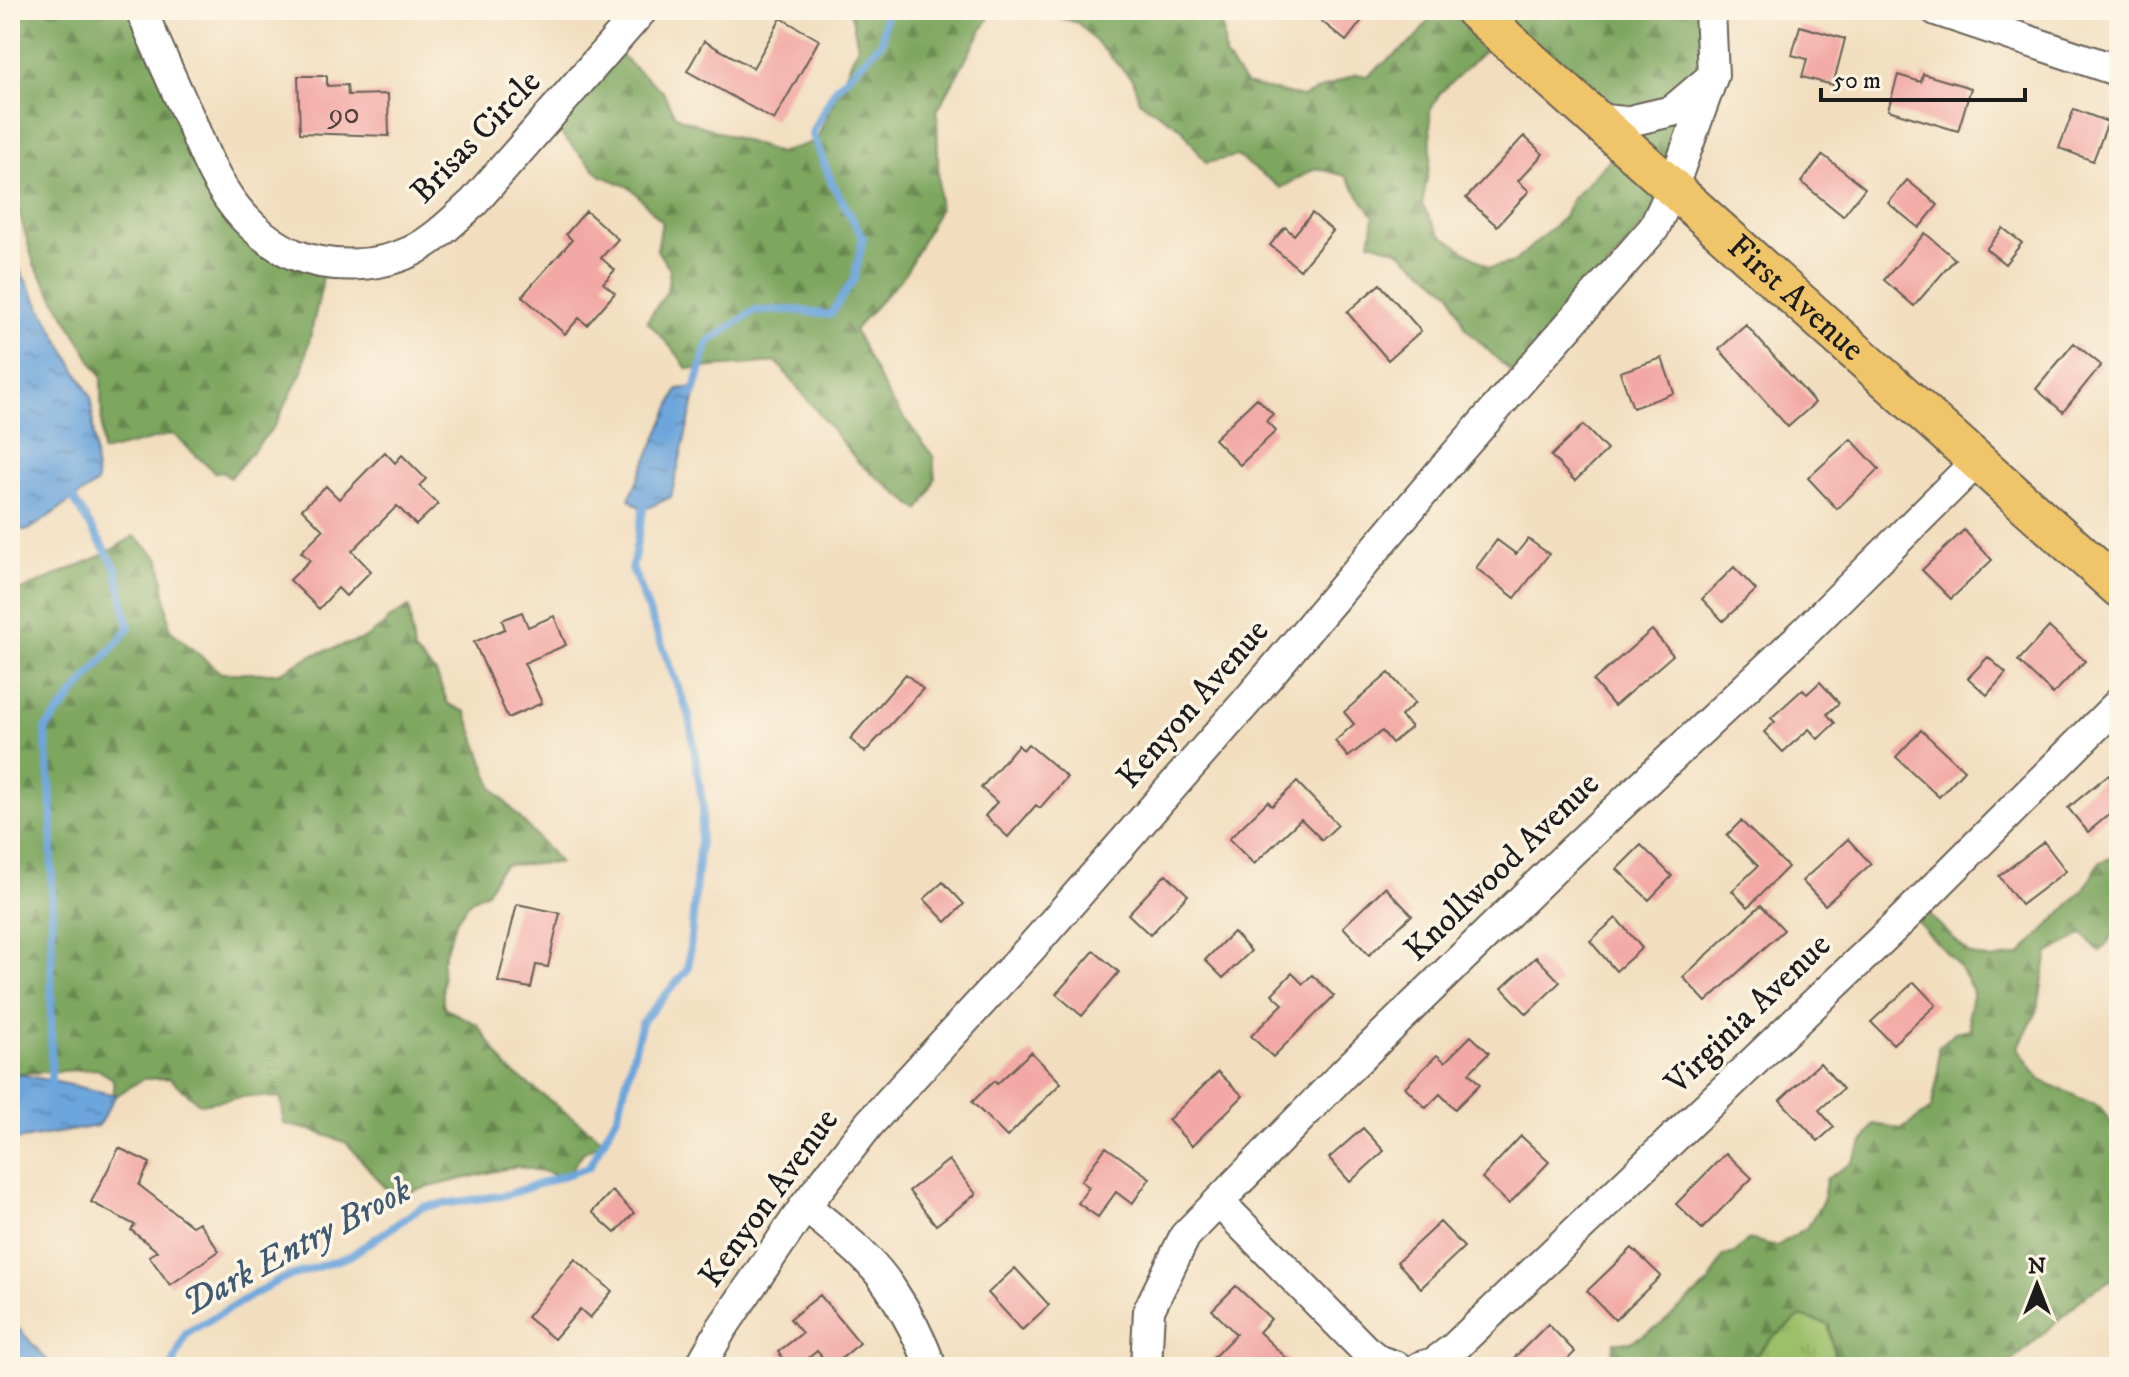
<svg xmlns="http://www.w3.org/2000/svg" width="2129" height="1377" viewBox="0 0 2129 1377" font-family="'IM FELL DW Pica',serif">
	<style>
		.grass { fill: url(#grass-tufts); stroke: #5c6e43; stroke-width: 2 }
		.forest { fill: url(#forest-firs); stroke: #4c613d; stroke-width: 2; fill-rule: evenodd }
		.water { fill: url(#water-ripples); stroke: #44617c; stroke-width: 2 }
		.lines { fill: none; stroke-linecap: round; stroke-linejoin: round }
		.stream { stroke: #6da6dc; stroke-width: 8 }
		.building { fill: #f2a9a5 }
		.minor-casing { stroke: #676055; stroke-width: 34 }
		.major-casing { stroke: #676055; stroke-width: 42 }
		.minor { stroke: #fff; stroke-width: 30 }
		.major { stroke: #f0c469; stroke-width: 38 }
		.labels { text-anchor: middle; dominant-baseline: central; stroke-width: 7; stroke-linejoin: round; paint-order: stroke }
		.number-label { font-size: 30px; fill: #523f3e }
		.street-label { font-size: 34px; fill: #1c1c1c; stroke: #fcf5e5 }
		.water-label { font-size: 36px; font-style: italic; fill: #405a72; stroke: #fcf5e5 }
	</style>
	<defs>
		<pattern id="grass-tufts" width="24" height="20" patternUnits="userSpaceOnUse" patternTransform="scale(2)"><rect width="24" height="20" fill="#9cc06a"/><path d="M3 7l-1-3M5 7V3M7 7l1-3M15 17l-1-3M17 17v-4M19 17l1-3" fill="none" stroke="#86a45b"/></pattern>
		<pattern id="forest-firs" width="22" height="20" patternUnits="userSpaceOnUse" patternTransform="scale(2)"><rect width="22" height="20" fill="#7da65e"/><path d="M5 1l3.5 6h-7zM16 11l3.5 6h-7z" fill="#66864d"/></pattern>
		<pattern id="water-ripples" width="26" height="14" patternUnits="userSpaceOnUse" patternTransform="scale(2)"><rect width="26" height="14" fill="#6da6dc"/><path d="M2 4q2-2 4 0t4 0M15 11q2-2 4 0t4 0" fill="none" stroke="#5986b2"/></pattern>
	</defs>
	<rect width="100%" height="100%" fill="#fcf5e5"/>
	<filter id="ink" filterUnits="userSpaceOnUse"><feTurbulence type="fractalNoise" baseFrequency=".0125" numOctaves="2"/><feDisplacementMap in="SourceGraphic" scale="16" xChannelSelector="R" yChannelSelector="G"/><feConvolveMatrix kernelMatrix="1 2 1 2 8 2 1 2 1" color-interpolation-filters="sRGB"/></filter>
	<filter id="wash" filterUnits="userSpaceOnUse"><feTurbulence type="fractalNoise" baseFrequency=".006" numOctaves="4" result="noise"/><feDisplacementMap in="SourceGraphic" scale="32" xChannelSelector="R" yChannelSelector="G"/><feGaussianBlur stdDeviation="1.8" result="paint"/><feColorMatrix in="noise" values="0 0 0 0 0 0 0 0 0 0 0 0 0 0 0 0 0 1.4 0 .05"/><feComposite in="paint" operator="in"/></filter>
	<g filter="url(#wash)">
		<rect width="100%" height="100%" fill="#f2debf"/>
		<!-- grass -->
		<path class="grass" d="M1801,1316l28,9 7,42h-91l25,-27z"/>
		<!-- forest -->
		<path class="forest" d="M10,10h120l75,168 117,94v13l-20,87 -27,53 -45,53 -7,-6 -8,1 -42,-39 -71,18 -1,-75 -67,-113 -24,-83z
			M844,10h149l-56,101 2,98 -34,65 -51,56 34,66 45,60 2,22 -5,15 -11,17 -60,-47 -82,-101 -90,7 -10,-15 -30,-33 20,-30 3,-21 -13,-20 5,-28 -31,-34 -31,-13 -47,-49 62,-75 48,41 11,22 8,5 97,34 37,-12 42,-95 -7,-32z
			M1033,10h189l3,46 20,28 57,13 54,-23 11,2 48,-37 21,-29h267v74l-35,110 -151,184 -51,-49 -15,-37 -53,-42 -28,-8 4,-25 -28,-41 -30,-8 -35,20 -44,-32 -31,7 -25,-35 -42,-27 -6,-21 -55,-57zM1499,37l122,111 -50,52 -7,17 -50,45 -24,6 -50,-34 -18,-29 9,-48 -1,-46 10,-18z
			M134,536l26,23 10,71 51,43h58l33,-18 52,-16 23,-16 -1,-2 23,-14 5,45 22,21 12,31 18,8 27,76 67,75 -55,2 -7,7 -11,20 -16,8 -16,22 -13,41 1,41 3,5 31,15 31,45 96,72 -21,12 -17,24 -49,-11 -125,30 -45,-53 -33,-12 -30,-7 -3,-26 -32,-2 -49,8 -31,-26 -26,1 -29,18 -1,-18 -16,-10 -87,5v-483l14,-2 79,-34z
			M2119,855v72l-19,25 -17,-18 -35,19 -11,59 -19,36 22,32 60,27 19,27v141l-32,19 -81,73h-170l-7,-42 -28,-9 -31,24 -25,27h-137l7,-25h15l28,-15 52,-45 13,-26 12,-3 13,-14 29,7 30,-19 16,-26 3,-22 25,-16 23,-39 28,5 29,-20 7,-33v-28l17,-16 16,-3 -3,-14 5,-24 -15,-26 -49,-52 9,-10 51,51 22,6 29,-5 64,-66 16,-27z"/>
		<!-- water -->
		<path class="water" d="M10,244l3,14 78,139 6,86 -68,47h-19z
			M697,387l-26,110 -28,13 -14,-11 49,-110z
			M10,1072l106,23 -18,31 -88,15z
			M10,1319l38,42 13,6h-51z"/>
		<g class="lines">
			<!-- stream -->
			<path class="stream" d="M694,393l14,-51 46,-31 40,-1 36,5 24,-36 9,-41 -31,-55 -20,-50 24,-45 46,-46 4,-32
				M45,1089l6,-8 1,-269 -7,-83 84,-101 -13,-60 -48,-78
				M172,1367l14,-34 93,-53 71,-24 72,-49 84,-12 83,-28 29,-53 24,-92 46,-53 15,-162 -14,-92 -57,-147 11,-58 4,-9"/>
		</g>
		<g id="blocks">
			<!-- building -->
			<path class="building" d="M1308,10h62l-24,31z
				M781,18l38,22 -45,80 -87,-49 17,-30 49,27z
				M1800,26l45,13 -12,46 -31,-8 5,-18 -15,-4z
				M1923,74l48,14 -13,43 -70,-21 10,-35 23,7z
				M298,76h29v10l20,-1 1,10 40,-1 1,42 -89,-3z
				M2074,109l34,13 -15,39 -34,-13z
				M1524,136l19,18 -25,27 11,10 -32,35 -31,-28z
				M1823,155l42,33 -22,28 -42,-34z
				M1907,180l31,25 -19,23 -31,-25z
				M586,211l32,28 -17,19 14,12 -12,13 12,10 -28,32 -8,-7 -14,16 -43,-38 50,-56 -6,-6z
				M1312,213l21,18 -33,39 -30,-25 15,-18 9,8z
				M2003,228l19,15 -17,21 -19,-15z
				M1925,233l30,26 -41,47 -30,-26z
				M1380,284l41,47 -33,29 -41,-48z
				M1746,325l69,78 -27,24 -69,-78z
				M2074,343l27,22 -38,47 -27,-23z
				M1662,358l12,35 -41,15 -13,-36z
				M1257,398l16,16 -7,7 10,10 -36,34 -26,-26z
				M1583,425l24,25 -32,31 -24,-25z
				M1851,439l28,30 -42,40 -29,-31z
				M385,452l10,11 7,-8 24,24 -7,7 19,18 -22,21 -19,-19 -45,45 19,20 -25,25 -8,-8 -19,21 -29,-29 20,-20 -9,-8 22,-22 -21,-21 24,-23 13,13z
				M1964,530l28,30 -41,39 -29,-29z
				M1528,539l21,15 -34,44 -39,-30 21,-28 19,14z
				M1734,567l22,23 -33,31 -21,-22z
				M522,612l6,15 26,-11 12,29 -42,18 18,40 -34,15 -34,-76 31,-13 -3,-9z
				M2049,627l36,34 -32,33 -35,-33z
				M1652,630l21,25 -59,51 -21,-25z
				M1988,657l18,16 -19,22 -19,-17z
				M1389,673l26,30 -14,13 10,11 -19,16 -10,-12 -34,26 -13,-16 19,-17 -10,-12z
				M906,674l17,15 -58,63 -15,-13z
				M1820,682l19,21 -12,11 8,9 -17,16 -9,-10 -26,23 -19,-20 11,-10 -4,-4 32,-29 4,5z
				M1921,730l43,40 -25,27 -43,-40z
				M1028,744l39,33 -27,31 -4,-3 -28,32 -23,-21 12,-14 -16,-14 37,-43 5,5z
				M2108,775l11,13v18l-31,26 -20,-24z
				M1297,782l41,43 -16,15 -21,-21 -47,45 -25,-25 39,-38 4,5z
				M1741,821l47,46 -40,40 -16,-16 26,-25 -31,-31z
				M1848,839l23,25 -46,41 -23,-24z
				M2044,842l22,29 -45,34 -22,-29z
				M1641,845l31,31 -23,24 -32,-31z
				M1166,874l22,21 -38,40 -22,-21z
				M943,882l21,22 -18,18 -22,-23z
				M1385,887l27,28 -43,40 -26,-28z
				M517,904l43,9 -12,54 -12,-2 -5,23 -33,-6z
				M1761,905l23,25 -78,72 -23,-25z
				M1616,918l26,30 -26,23 -26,-30z
				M1233,932l18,19 -28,27 -18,-18z
				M1094,951l25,21 -37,44 -26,-22z
				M1536,957l24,25 -33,32 -25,-26z
				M1292,973l11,11 9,-9 22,21 -61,61 -22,-21 32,-32 -11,-10z
				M1914,982l22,23 -43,39 -22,-22z
				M1471,1036l18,17 -20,20 11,11 -25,25 -15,-15 -14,14 -21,-21 32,-32 8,7z
				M1031,1052l30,31 -54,54 -35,-35 22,-21 3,3z
				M1820,1063l23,26 -24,21 15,17 -16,14 -38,-41z
				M1218,1072l25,24 -51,50 -24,-26z
				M1363,1128l21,23 -34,31 -21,-24z
				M1521,1136l28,26 -40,42 -27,-26z
				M1106,1147l44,31 -18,26 -16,-12 -18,25 -20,-14 11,-16 -8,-6z
				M119,1148l31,15 -11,22 53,41 7,-4 20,29 -49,34 -21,-29 8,-5 -26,-21 4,-5 -44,-23z
				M1726,1153l26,25 -50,51 -26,-25z
				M949,1160l27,34 -40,31 -27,-34z
				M612,1191l22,22 -19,20 -23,-21z
				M1440,1222l24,25 -43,41 -24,-26z
				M1632,1248l29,28 -46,44 -28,-29z
				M575,1259l37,32 -22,27 -10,-9 -26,30 -27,-22z
				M1015,1268l34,37 -27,25 -34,-37z
				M1236,1286l35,33 -12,13 37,35h-92l32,-33 -24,-24z
				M820,1295l40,48 -29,24 -14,-16 -19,16h-8l-12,-15 24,-19 -12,-14z
				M1548,1324l27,28 -15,15h-55z"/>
		</g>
	</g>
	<g filter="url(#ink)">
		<use href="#blocks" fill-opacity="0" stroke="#676055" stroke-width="2"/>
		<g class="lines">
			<defs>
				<path id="minor" d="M141,10c16,37 33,75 50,112 9,22 18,46 31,66 16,27 42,53 71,66 36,15 84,14 119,-3 24,-12 43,-32 62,-49l168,-192
					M1936,10l183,61
					M1593,119l32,3 47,-11 40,-34
					M1219,1202l145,147 15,12 18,6
					M805,1206c29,24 65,50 86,83 16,24 30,51 40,78
					M700,1367l22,-39 83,-122 64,-82 161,-175 218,-249 196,-232 210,-240 18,-39 41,-114 -3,-65
					M1146,1367l3,-57 36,-74 158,-162 125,-122 103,-100 233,-219 173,-172
					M1420,1367l14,-4 20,-15 448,-428 217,-217"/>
				<g id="major">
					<path id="s1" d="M1474,10l645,578"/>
				</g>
			</defs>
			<!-- minor casing -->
			<use href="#minor" class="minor-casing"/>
			<!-- major casing -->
			<use href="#major" class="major-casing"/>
			<!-- minor -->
			<use href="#minor" class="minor"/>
			<!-- major -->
			<use href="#major" class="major"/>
		</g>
	</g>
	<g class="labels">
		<!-- number labels -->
		<g class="number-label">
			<text x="344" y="114">90</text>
		</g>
		<!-- street labels -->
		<g class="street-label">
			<text transform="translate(476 137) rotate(-46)">Brisas Circle</text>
			<text stroke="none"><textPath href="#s1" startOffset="432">First Avenue</textPath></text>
			<text transform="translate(1193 704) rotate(-49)">Kenyon Avenue</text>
			<text transform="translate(1502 867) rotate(-44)">Knollwood Avenue</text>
			<text transform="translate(1748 1014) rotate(-44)">Virginia Avenue</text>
			<text transform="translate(769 1198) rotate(-54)">Kenyon Avenue</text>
		</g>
		<!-- water labels -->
		<g class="water-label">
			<text transform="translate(297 1247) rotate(-28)">Dark Entry Brook</text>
		</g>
	</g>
	<!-- margin -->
	<rect width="2129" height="1377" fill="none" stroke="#fcf5e5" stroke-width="40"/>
	<!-- north arrow -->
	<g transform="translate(2037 1285)" stroke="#fcf5e5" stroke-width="6" paint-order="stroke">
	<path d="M0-6L14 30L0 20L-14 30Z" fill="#1c1c1c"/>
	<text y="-12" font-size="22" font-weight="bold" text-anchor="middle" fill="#1c1c1c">N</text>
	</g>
	<!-- scale -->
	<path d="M1821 88v12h204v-12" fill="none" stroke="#1c1c1c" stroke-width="4"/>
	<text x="1833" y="88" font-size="24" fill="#1c1c1c" stroke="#fcf5e5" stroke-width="6" paint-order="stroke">50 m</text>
</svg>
